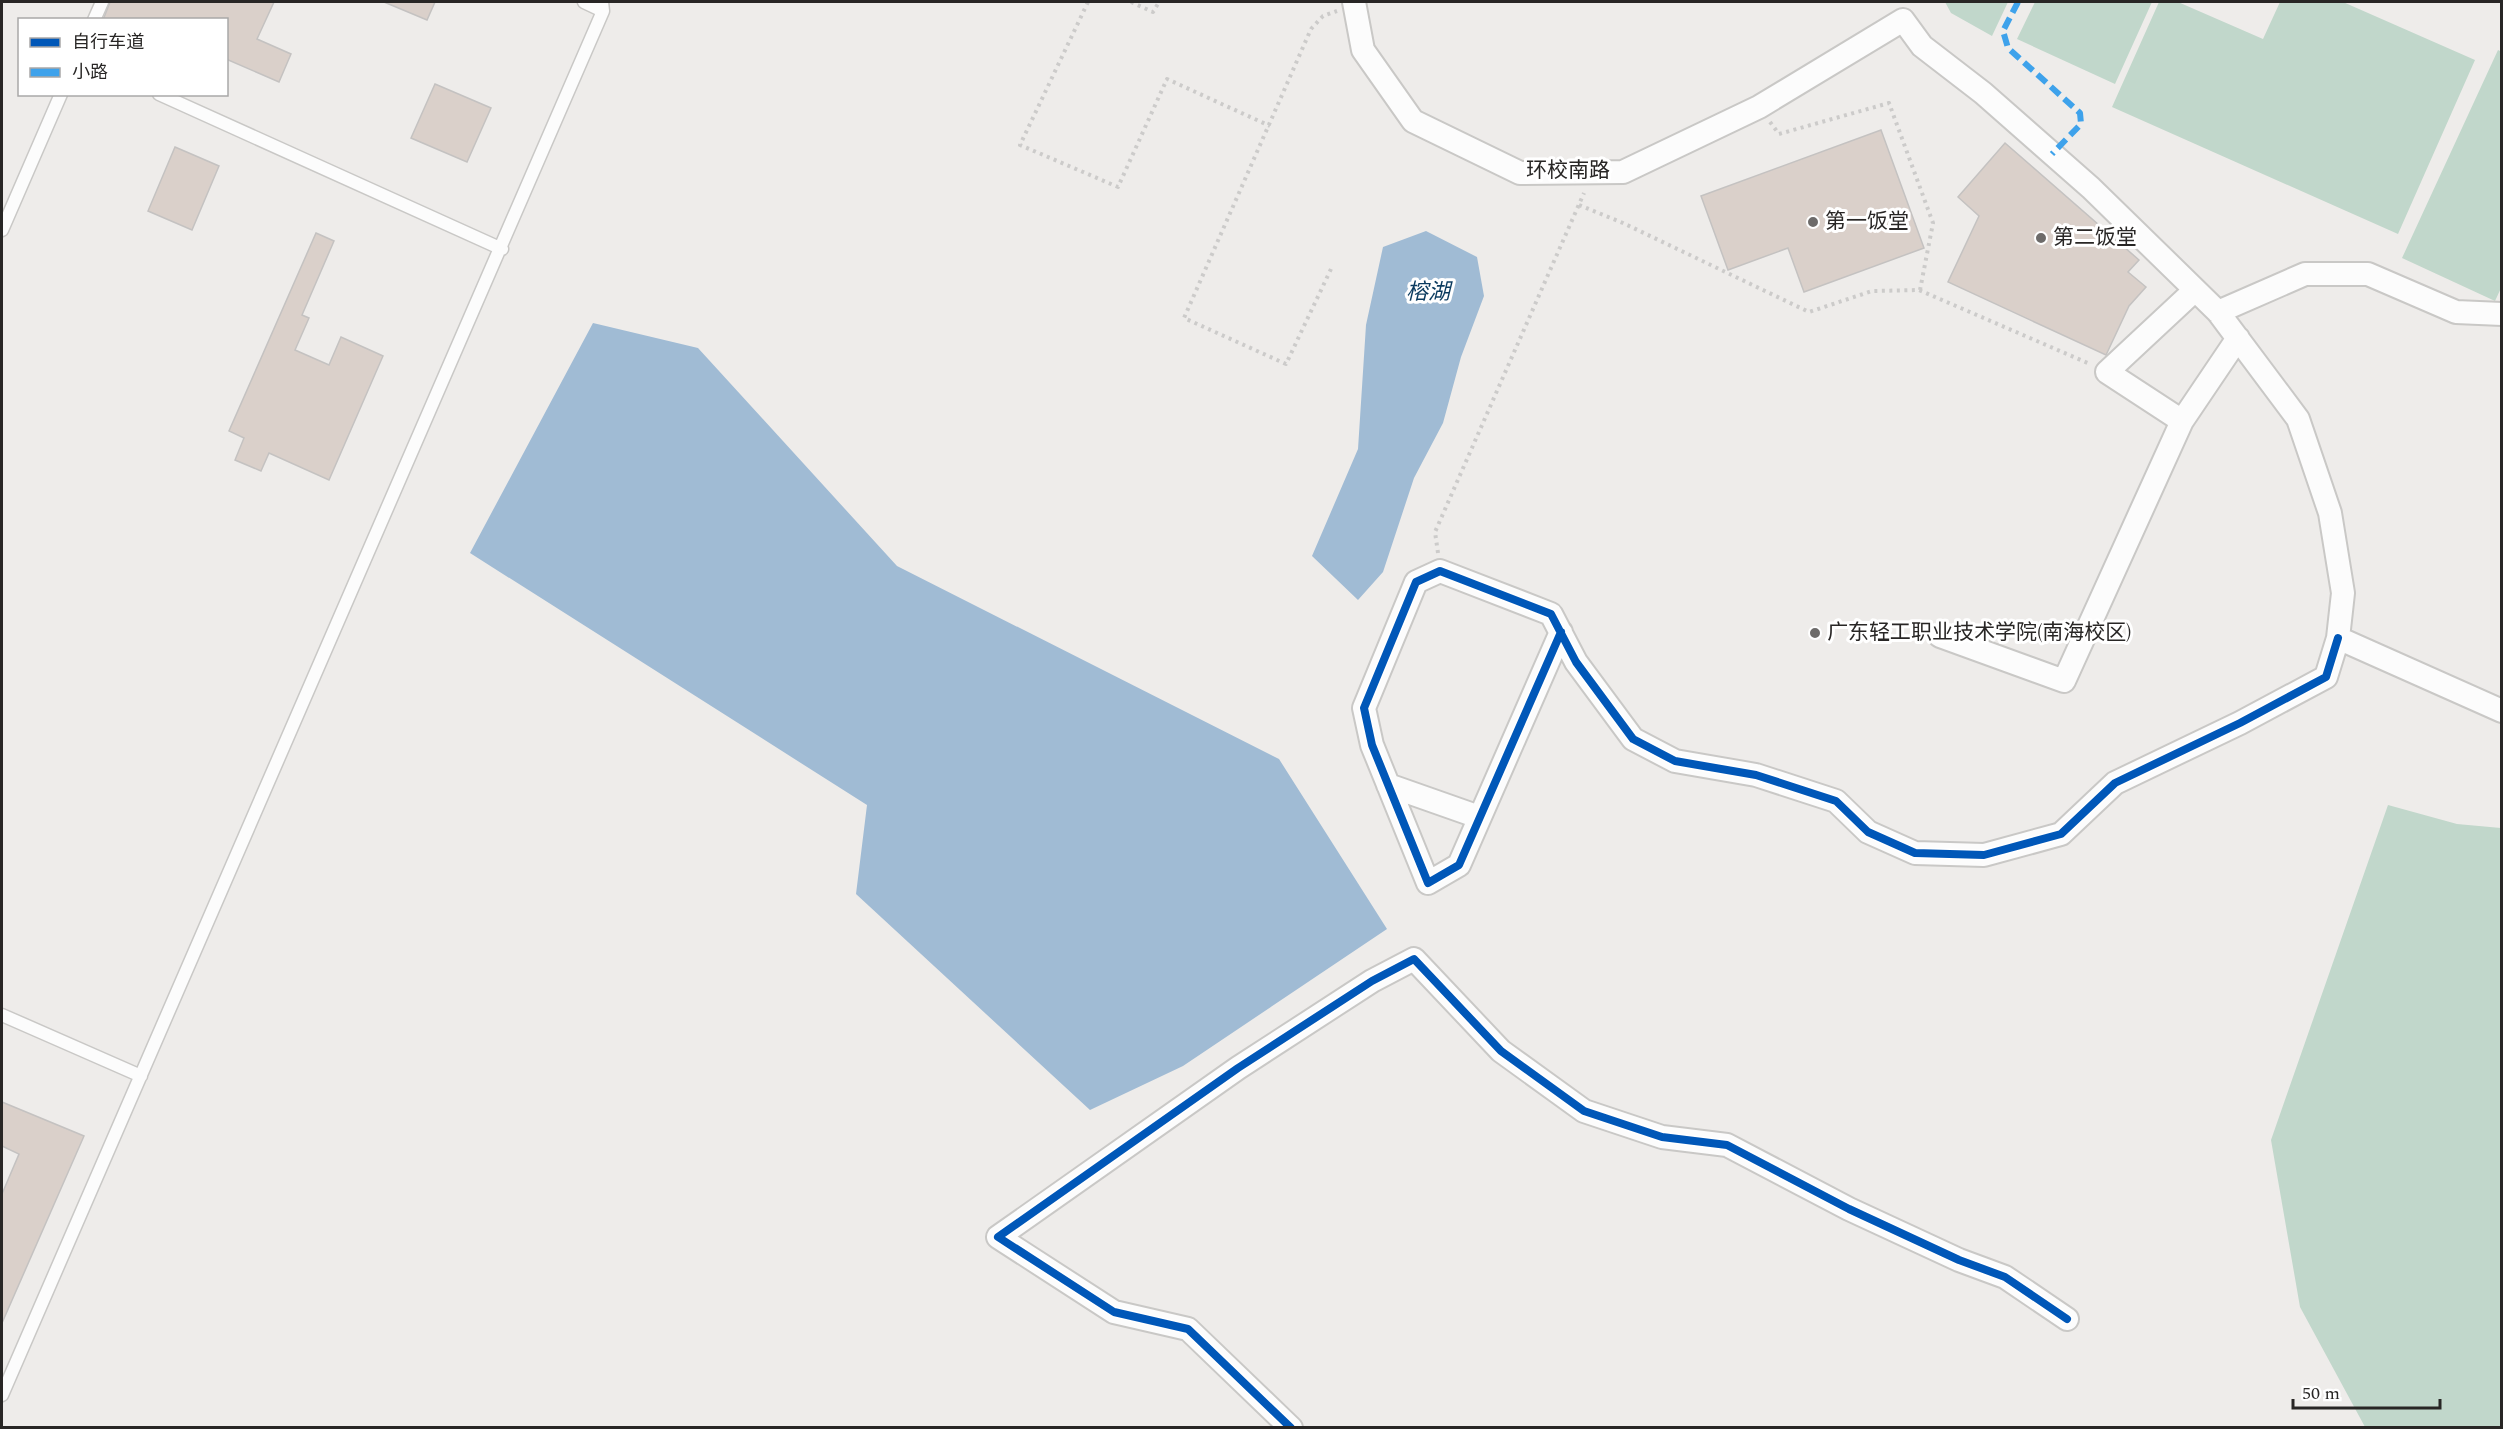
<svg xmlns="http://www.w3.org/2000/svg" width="2503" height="1429" viewBox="0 0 2503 1429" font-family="Spectral,'Noto Sans SC',serif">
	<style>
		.green { fill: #c1d7cb }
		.water { fill: #a0bbd4 }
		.building { fill: #dad0ca; stroke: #c4c2c1; stroke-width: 1.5 }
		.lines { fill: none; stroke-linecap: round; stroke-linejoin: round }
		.service-casing { stroke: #c9c8c6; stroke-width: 15 }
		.minor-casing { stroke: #c9c8c6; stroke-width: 26 }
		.path { stroke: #cccbca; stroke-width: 4; stroke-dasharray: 3 4.5; stroke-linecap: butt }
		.service { stroke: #fcfcfc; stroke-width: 12 }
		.minor { stroke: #fcfcfc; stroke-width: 22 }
		.quiet { stroke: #3ea2eb; stroke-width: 6; stroke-dasharray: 12 6; stroke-linecap: butt }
		.cycleway-casing { stroke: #fff; stroke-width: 11 }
		.cycleway { stroke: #0057b8; stroke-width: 8 }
		.poi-dot { fill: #6d6b6a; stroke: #fff; stroke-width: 2 }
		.labels { text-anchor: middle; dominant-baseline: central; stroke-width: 6; stroke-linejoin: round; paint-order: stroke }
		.street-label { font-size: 21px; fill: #282625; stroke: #fff }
		.poi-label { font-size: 21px; fill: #282625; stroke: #fff; text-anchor: start }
		.water-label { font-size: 22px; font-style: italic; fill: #0b3b5f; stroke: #fff }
	</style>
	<rect width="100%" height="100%" fill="#eeecea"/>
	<!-- green -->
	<path class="green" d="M1945,2h63l-16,34 -41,-23z
		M2035,2h117l-37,82 -98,-45z
		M2159,2h19l85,37 17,-37h63l132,58 -77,174 -286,-127z
		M2498,50l4,2v234l-7,15 -93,-43z
		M2388,805l69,19 44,4v599h-136l-65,-120 -29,-167z"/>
	<!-- water -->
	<path class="water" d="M1426,231l51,26 7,39 -23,61 -18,66 -29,55 -31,94 -25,28 -46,-44 46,-107 8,-124 17,-78z
		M593,323l105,25 199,218 382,193 108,170 -204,137 -93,44 -234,-216 11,-89 -397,-252z"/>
	<!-- building -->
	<path class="building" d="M110,2h164l-17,37 34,15 -12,28 -53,-23v-39h-123z
		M384,2h51l-8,18z
		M435,84l56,24 -24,54 -56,-24z
		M1881,130l43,118 -120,44 -16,-44 -60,22 -27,-74z
		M2005,143l134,117 -11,12 18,15 -17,19 -23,49 -158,-73 31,-66 -21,-19z
		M175,147l44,19 -27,64 -44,-19z
		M316,233l18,8 -32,74 7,3 -14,32 34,15 12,-28 42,19 -54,124 -60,-27 -8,18 -26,-11 9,-22 -15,-7z
		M2,1102l82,34 -82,187v-129l17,-40 -17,-8z"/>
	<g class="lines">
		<defs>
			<path id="service" d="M584,2l19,9
				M94,20l8,-18
				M159,94l343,155
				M2,230l59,-136
				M2,1015l139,61
				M2,1395l601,-1384 -1,-9"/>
			<path id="minor" d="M1354,2l9,48 50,71 107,52 103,-1 136,-65 144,-87
				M1903,20l19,26 61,47 108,95 127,124 80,107 32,94 13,80 -5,45 164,73
				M2195,290l-88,82 75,49 56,-83
				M2218,312l87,-38h63l88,38 46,2
				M1561,632l-102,233 -31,18 -56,-138 -8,-37 52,-126 24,-11 111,43 25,48 57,77 42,22 81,14 80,26 32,31 47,21 69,2 77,-21 54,-51 125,-60 86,-46 12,-39
				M1940,636l124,45 118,-260
				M1388,785l91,32
				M1291,1428l-103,-99 -74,-17 -116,-75 240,-169 134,-87 42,-22 87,92 83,60 78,26 65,8 122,64 110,51 46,17 62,42"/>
		</defs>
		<!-- service casing -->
		<use href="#service" class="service-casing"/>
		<!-- minor casing -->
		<use href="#minor" class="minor-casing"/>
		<!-- path -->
		<path class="path" d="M1088,2l-68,143 98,42 49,-108 103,47
			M1131,2l22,10 6,-10
			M1770,122l9,12 110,-31 44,120 -13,67
			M1579,205l44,18 186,89 63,-21 47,-1 171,74
			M1331,269l-45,95 -102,-46 127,-289 12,-13 14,-5
			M1438,553l-3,-21 149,-339"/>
		<!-- service -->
		<use href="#service" class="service"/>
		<!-- minor -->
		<use href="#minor" class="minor"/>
		<!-- quiet -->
		<path class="quiet" d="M2018,2l-15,29 5,17 72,65 1,11 -29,30"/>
		<defs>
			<path id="cycleway" d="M1561,632l-102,233 -31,18 -56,-138 -8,-37 52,-126 24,-11 111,43 25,48 57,77 42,22 81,14 80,26 32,31 47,21 69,2 77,-21 54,-51 125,-60 86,-46 12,-39
				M1291,1428l-103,-99 -74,-17 -116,-75 240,-169 134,-87 42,-22 87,92 83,60 78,26 65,8 122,64 110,51 46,17 62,42"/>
		</defs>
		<!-- cycleway casing -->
		<use href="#cycleway" class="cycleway-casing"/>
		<!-- cycleway -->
		<use href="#cycleway" class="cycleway"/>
	</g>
	<!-- markers -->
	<g class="poi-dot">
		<circle cx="1813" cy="222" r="6"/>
		<circle cx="2041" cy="238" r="6"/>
		<circle cx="1815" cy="633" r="6"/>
	</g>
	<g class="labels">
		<!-- street labels -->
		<g class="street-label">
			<text x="1568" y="171">环校南路</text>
		</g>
		<!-- poi labels -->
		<g class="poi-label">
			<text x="1825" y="222">第一饭堂</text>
			<text x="2053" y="238">第二饭堂</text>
			<text x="1827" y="633">广东轻工职业技术学院(南海校区)</text>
		</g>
		<!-- water labels -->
		<g class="water-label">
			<text x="1428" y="292">榕湖</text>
		</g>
	</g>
	<!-- border -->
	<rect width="2503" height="1429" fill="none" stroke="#282625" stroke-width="6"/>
	<!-- legend -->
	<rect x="18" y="18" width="210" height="78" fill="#ffffff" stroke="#a9a8a8" stroke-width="1.5"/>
	<rect x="30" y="38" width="30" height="9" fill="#0057b8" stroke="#a9a8a8" stroke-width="1.5"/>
	<text x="72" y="48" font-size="18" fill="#282625">自行车道</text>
	<rect x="30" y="68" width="30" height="9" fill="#3ea2eb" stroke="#a9a8a8" stroke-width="1.5"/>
	<text x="72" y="78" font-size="18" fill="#282625">小路</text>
	<!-- scale -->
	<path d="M2293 1399v9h147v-9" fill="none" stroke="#282625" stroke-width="3"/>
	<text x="2302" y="1399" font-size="18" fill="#282625" stroke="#ffffff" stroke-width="4.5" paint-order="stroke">50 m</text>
</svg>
